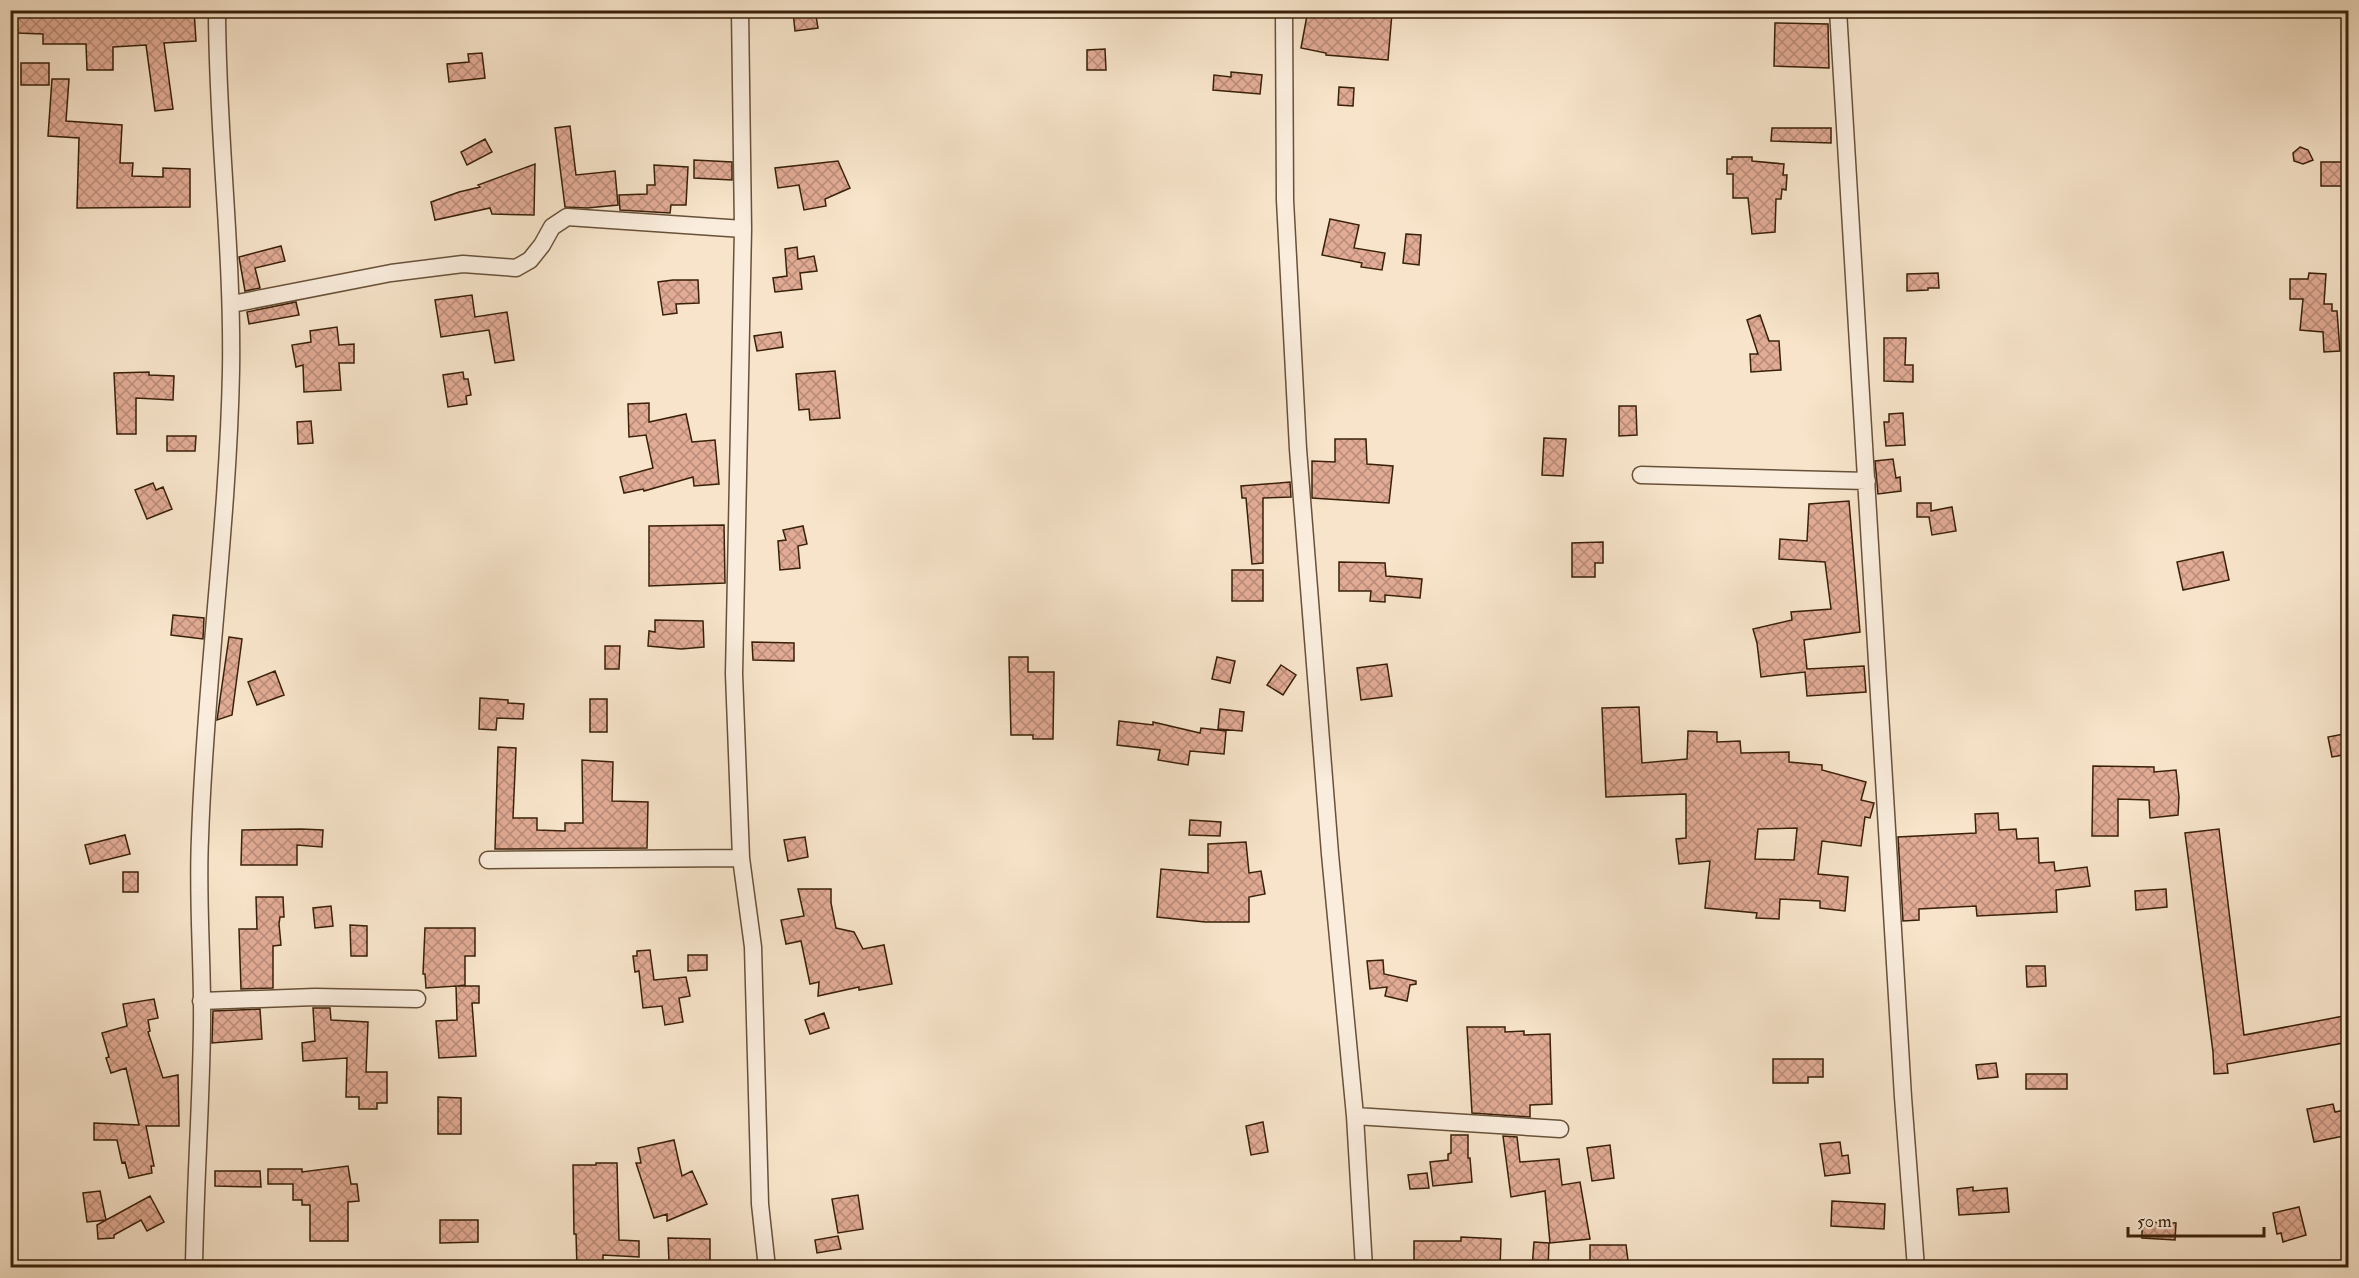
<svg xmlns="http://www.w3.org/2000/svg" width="2359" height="1278" viewBox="0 0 2359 1278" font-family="'IM FELL Double Pica',serif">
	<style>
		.building { fill: url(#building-cross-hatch); stroke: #392009; stroke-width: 1.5; fill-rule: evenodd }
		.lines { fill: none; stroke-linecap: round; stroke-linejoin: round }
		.minor-casing { stroke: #685139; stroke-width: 19 }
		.minor { stroke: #faeddd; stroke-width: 16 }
	</style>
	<defs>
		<pattern id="building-cross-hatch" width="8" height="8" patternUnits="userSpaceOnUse" patternTransform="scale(1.5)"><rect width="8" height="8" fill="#e2ab95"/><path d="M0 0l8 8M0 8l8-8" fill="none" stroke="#b88b78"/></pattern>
	</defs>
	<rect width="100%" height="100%" fill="#f7e4ca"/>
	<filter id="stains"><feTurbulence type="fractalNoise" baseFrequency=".00333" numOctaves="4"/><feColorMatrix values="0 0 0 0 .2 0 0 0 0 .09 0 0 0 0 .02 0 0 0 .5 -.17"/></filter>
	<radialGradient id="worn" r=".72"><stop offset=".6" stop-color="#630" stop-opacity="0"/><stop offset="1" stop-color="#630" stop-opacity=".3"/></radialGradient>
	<!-- building -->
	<path class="building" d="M16,10l56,3v-3h122l2,31 -32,2 9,66 -18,2 -9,-66 -33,2v23h-26l-1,-26h-43v-10l-26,-1z
		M802,10h13l3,18 -23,3 -2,-19z
		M1308,10l84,3 -4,47 -62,-5v-2l-25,-5z
		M1775,23l53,1 1,44 -55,-2z
		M1105,49l1,21h-19v-20z
		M482,53l3,25 -36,4 -2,-18 22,-2 -1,-8z
		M21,63h28v22h-28z
		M1231,72l31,3 -2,19 -47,-4 1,-15 17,2z
		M52,79h17l-3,42 56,4 -2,38h13l-1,13 31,1v-9l27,1v38l-113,1 2,-70 -31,-2z
		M1339,87l15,1 -1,18 -15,-1z
		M570,126l6,49 39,-4 3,34 -31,3 -22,-1 -10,-79z
		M1772,128h59v15l-60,-2z
		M485,139l7,13 -25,13 -6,-13z
		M2300,147l8,3 5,10 -10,4 -9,-3 -1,-8z
		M1732,157h20v4l32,3 -1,11h4l-1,15 -4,-1 -1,10h-5l-1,33 -23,2 -4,-36h-15v-24h-6v-15h5z
		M694,160l38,2v18l-38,-2z
		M838,161l12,27 -25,11 1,7 -22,4 -5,-25 -21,3 -3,-20z
		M2321,162h28v24h-28z
		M535,164l-1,51 -42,-1 -2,-6 -55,12 -4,-18 28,-10 21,-5 -2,-2z
		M654,165l34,2 -2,38h-15l-1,8 -50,-3 -1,-15 28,-1v-9h8z
		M1330,219l29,6 -5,23 31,5 -3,17 -21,-3 1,-4 -40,-8z
		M1406,234l15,1 -2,30 -16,-2z
		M281,246l4,15 -30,7 5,20 -15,3 -6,-34z
		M797,247l1,12 16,-3 3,15 -17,2 2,16 -27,3 -2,-14 14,-2 -2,-27z
		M1938,273l1,15h-11v2l-21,1v-17z
		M2309,273l17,1 -2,30h8v7h5l3,40 -16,1 -1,-20 -23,-2 3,-31h-13v-20h18z
		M673,280h25l1,23 -23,1 1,9 -14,2 -5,-33z
		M472,295l3,22 32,-5 7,48 -19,3 -6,-33 -48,7 -6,-37z
		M296,302l3,13 -50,9 -2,-12z
		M1760,315l9,26h10l2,29 -30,2 -1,-18h8l-11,-34z
		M337,327l2,18 15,-1v19h-15l2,27 -37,2 -1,-27 -7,2 -4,-22 19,-3 -1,-11z
		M781,332l2,15 -26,4 -3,-15z
		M1884,338h22l-1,27h8v17l-29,-1z
		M835,371l5,47 -30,2 -1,-11 -10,1 -3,-36z
		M149,372v3l25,1 -1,24 -37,-2v36h-19l-3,-61z
		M463,372l1,7h4l3,16 -5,1 1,8 -19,3 -5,-32z
		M649,403v19l37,-8 6,28 23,-2 4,44 -25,2 -1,-9 -49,14 -1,-2 -19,4 -4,-16 33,-9 -7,-33 -17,2 -1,-33z
		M1619,406h17l1,29 -18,1z
		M1903,413l2,32 -19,1 -2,-24h5v-8z
		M311,421l2,22 -15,1 -1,-22z
		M167,436h29l-1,15h-28z
		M1544,438l22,1 -3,37 -21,-1z
		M1335,439h31l1,25 26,2 -4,37 -77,-5v-37l23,1z
		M1893,459l3,19 4,-1 1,14 -23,3 -3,-33z
		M1290,482l1,15 -28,1v65l-11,1 -6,-66h-4l-1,-12z
		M153,483l3,7 7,-3 9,22 -25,10 -12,-29z
		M1849,501l11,131 -56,8 3,29 57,-3 2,26 -59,4 -2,-24 -44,5 -4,-34 -4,-14 39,-9 -1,-8 40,-3 -6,-47 -46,-3 1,-20 27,2 2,-37z
		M1917,503h14v8l21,-4 4,24 -24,4 -3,-18h-12z
		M724,525l1,58 -76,3v-60z
		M803,526l4,18 -9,2 2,22 -20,2 -2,-29 8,-1 -3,-10z
		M1603,542v21h-8v14h-23v-34z
		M2223,552l6,28 -46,10 -6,-28z
		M1339,562l46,1 1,13 36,3 -2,19 -35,-3v7l-15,-1 1,-10h-32z
		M1232,570h31v31h-31z
		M173,615l31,3 -1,21 -32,-4z
		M655,620l48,1 1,26 -23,2 -33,-3 1,-15 6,1z
		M229,637l13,2 -10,76 -15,5z
		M752,642l42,1v18l-41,-1z
		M605,646h15l-1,23h-14z
		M1009,657h19v15h26l-1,67h-20v-4h-22z
		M1217,657l18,4 -5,22 -18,-4z
		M1387,664l5,32 -31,4 -4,-32z
		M1281,665l15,10 -13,20 -16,-10z
		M275,671l9,24 -27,10 -9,-23z
		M480,698l28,2v3l16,1 -1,15 -26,-1 -1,12 -17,-1z
		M590,699h17v33h-17z
		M1639,707l3,56 45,-4 1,-28 29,1v10l23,-1 1,12 48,-1v10l33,3v5l44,12 -5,18 13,3 -4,15 -5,-1 -4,29 -39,-5 -4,33 30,3 -3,34 -25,-3v-7l-40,-2 -1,20 -23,-1 1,-5 -52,-5 5,-47 -31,3 -3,-25 10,-1v-44l-80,3 -4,-89zM1797,828l-3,32 -39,-1 3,-30z
		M1220,709l24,3 -2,19 -24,-2z
		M1119,721l34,4v-3l47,11 1,-5 25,3 -2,23 -34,-3 -2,14 -30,-5 2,-10 -43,-5z
		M2349,733v21l-17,3 -4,-20z
		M498,747l18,1 -3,70h24v12l28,1v-8h18l-1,-63 31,2 -1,39 36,1 -1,46 -152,1z
		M2093,766l61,1v5l22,-2 3,27 -1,18 -28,3 -1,-18 -31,-1v37h-26z
		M1998,813l1,17 17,-1 1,10 21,-1 1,25 15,-1 1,9 32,-4 3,19 -34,4 1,22 -80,4 -1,-10 -57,3v11l-16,1 -5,-84 78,-4 -1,-19z
		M1190,820l31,2 -1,14 -31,-1z
		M301,829l22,1 -1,17 -25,-2v20h-56l1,-35z
		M2219,829l25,206 105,-20v27l-122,22 1,9 -14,1 -1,-22 -28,-219z
		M125,835l5,19 -40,10 -5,-19z
		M805,837l3,20 -20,4 -4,-21z
		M1246,842l3,31 12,-2 4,23 -16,3v25h-44l-48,-5 4,-48 47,4v-29z
		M123,872h15v20h-15z
		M798,889h33v14l5,25 18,4 9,17 21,-4 8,39 -33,6v-3l-41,9 1,-14 -9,2 -9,-43 -15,3 -5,-24 23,-4z
		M2166,889l1,18 -31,3 -1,-19z
		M256,897h27l1,20h-4l-1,7 2,21 -8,1v42l-32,1 -2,-60h18z
		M331,906l2,20 -18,2 -2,-20z
		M350,925l17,1v30h-16z
		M425,928h50v28h-10v29l-8,1h22v17h-7l4,53 -37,2 -3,-37 21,-1 -1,-34 -30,2 -1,-14h-2z
		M650,950l4,30 32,-3 4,19 -11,2 4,24 -18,3 -3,-19 -19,2 -4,-37 -4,1 -2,-16h4v-5z
		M688,955h19v15l-19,1z
		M1383,960l1,14 32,7v3l-6,1 -3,16 -22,-5 2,-9 -17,2 -3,-28z
		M2026,966h19l1,20 -19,1z
		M154,999l4,19 -10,2 2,11 -2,1 15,46 15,-3 1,51h-33l8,40h-3l1,7 -23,5 -4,-16 -3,1 -5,-23h-23v-17l45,2 -13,-57 -15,5 -5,-15 3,-1 -7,-24 25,-7 -4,-22z
		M313,1008h17l1,12 37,2 -2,50h21v31h-10v6h-18v-12h-13l1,-39 -44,3 -1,-18 13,-2z
		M260,1009l2,30 -50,4 1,-32z
		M824,1013l5,15 -19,6 -5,-14z
		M1467,1027h38v5l19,-1v4l26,-1 2,70 -22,1v12l-58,-4z
		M1773,1059h50v18h-15v6h-35z
		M1996,1063l2,14 -20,2 -2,-14z
		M2026,1074h41v15h-41z
		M438,1097l23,1v36h-23z
		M2333,1104l2,8 14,-3v26l-35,7 -7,-33z
		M1263,1122l5,30 -17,3 -5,-29z
		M1451,1135h17v23h2l2,24 -39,4 -3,-24 18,-2v-6l3,-1z
		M1503,1136l14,1 3,25 39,-3 3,26 18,-3 10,57 -40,4 -5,-52 -34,6z
		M674,1140l8,36 10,-5 15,33 -40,17v-7l-13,4 -18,-55h5l-3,-15z
		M1840,1142l2,14 6,-1 2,18 -25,3 -5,-32z
		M1610,1145l4,33 -22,3 -5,-33z
		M596,1163h21l2,77 20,1v16l-36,-2v13h-26l-1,-34h-2l-1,-69h23z
		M348,1166l3,18h6l2,17 -11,1v39h-38v-36h-8v-5h-9v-16h-25v-15h34v3z
		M215,1171h45l1,16 -46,-1z
		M1427,1173l2,15 -19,1 -2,-14z
		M1973,1187v4l34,-3 2,24 -50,3 -2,-26z
		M100,1191l6,29 -19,2 -4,-29z
		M858,1195l5,34 -25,4 -6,-34z
		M150,1196l14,26 -17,9 -6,-11 -27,15v3l-16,1 -1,-14z
		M1832,1201l53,3 -1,25 -53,-3z
		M2299,1207l7,28 -23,7 -2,-9 -4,1 -4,-21z
		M440,1220h38v22l-38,1z
		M2142,1222l34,1 -1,17 -33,-2z
		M838,1236l3,13 -24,4 -2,-13z
		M1461,1237l40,2 -1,29h-86v-27h47z
		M668,1238l42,1v23h-41z
		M1534,1242l15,1 -1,25h-16z
		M1590,1245h36l3,23h-39z"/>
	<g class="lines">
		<defs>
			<path id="minor" d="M740,10l3,219 -9,445 7,184 12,89 7,257 7,64
				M1284,10l1,190 13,249 32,405 25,262 9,152
				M1838,10l65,1087 13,171
				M232,304l159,-31 72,-9 53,4 14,-8 12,-15 10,-18 15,-10 176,12
				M1641,475l226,6
				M488,860l253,-2
				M201,1001l114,-4 102,2
				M1355,1116l205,13
				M194,1268c1,-81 7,-161 8,-241 1,-63 -5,-126 -2,-189 5,-157 28,-311 31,-467 2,-121 -14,-240 -14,-361"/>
		</defs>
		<!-- minor casing -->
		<use href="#minor" class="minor-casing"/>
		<!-- minor -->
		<use href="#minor" class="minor"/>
	</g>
	<!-- margin -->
	<rect width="2359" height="1278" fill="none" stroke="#f7e4ca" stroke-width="36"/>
	<rect x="12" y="12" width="2335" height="1254" fill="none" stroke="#392009" stroke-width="3"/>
	<rect x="18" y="18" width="2323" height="1242" fill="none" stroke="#392009" stroke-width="1.5"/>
	<!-- scale -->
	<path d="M2128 1227v9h136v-9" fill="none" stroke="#392009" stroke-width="3"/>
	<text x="2137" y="1227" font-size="18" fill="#392009" stroke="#faeddd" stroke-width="4.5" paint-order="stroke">50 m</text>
	<rect width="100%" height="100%" filter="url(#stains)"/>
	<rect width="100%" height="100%" fill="url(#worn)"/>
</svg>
